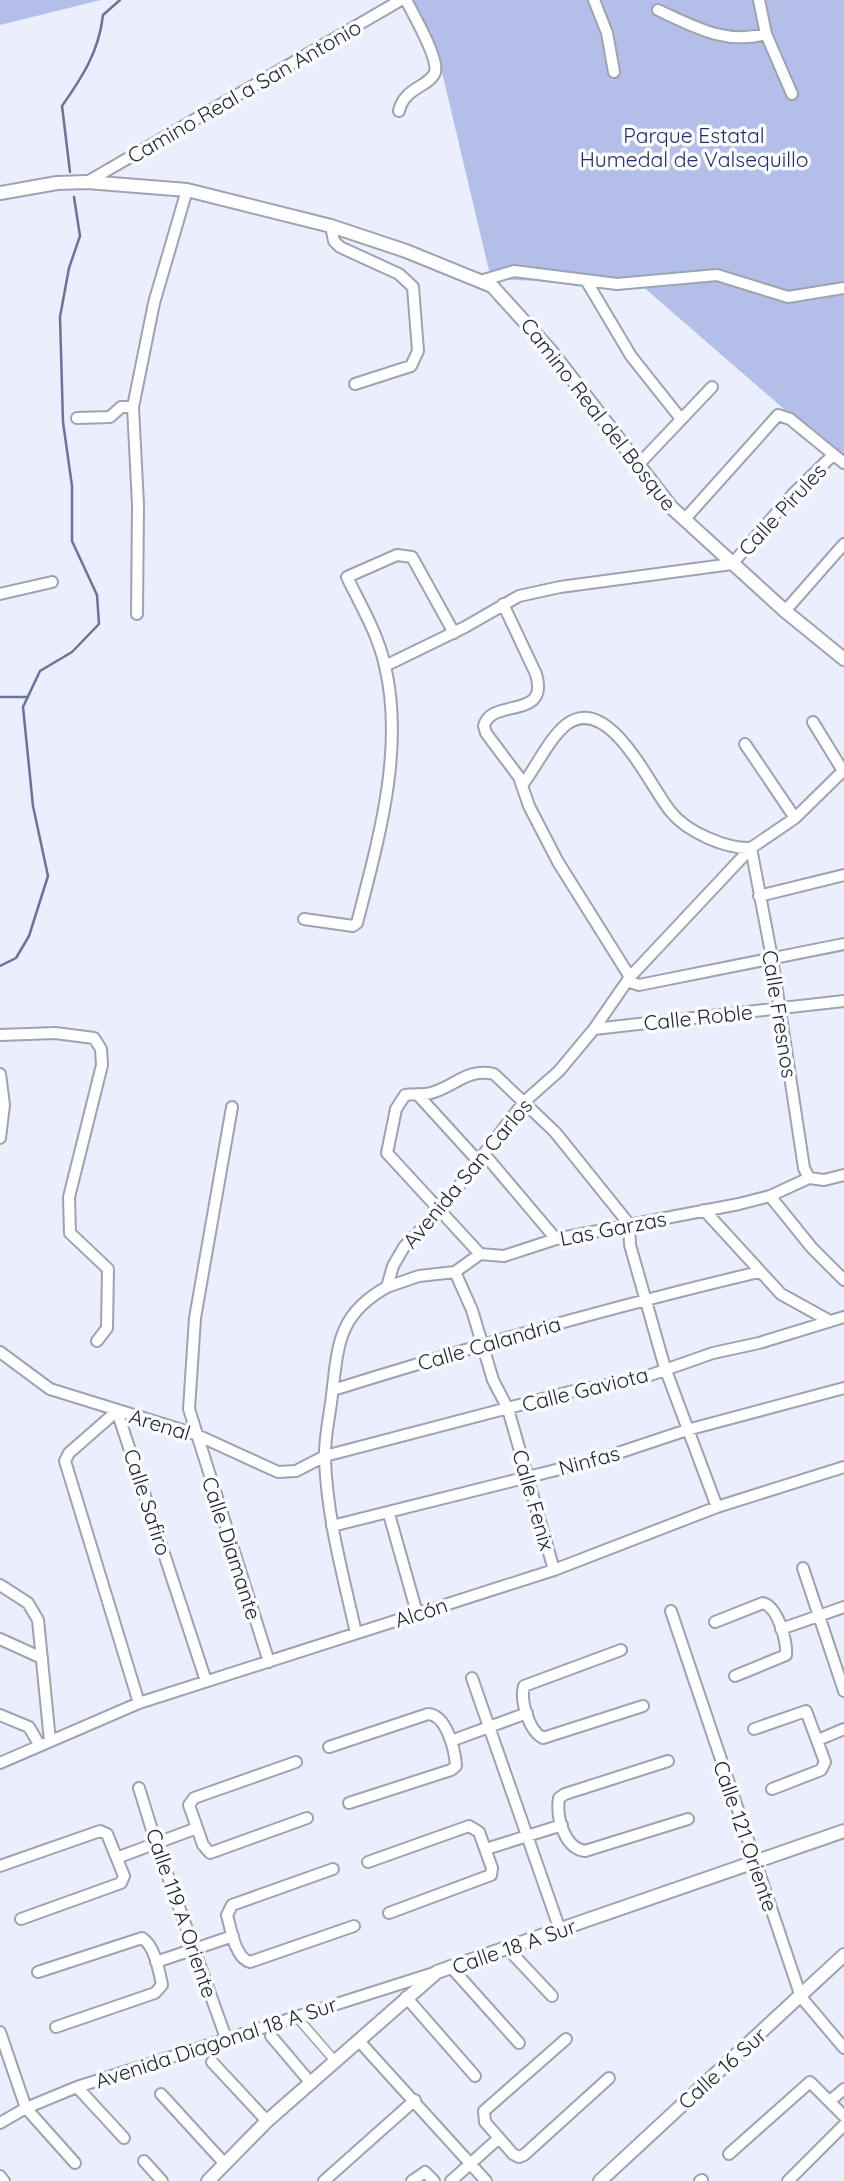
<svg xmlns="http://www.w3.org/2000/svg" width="844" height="2181" viewBox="0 0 844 2181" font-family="Quicksand,sans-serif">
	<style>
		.green { fill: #b3bfe8 }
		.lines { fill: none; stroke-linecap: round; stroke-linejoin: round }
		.stream { stroke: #6a7498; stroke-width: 2.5 }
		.pedestrian-casing { stroke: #9ea3b0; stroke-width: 11 }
		.minor-casing { stroke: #9ea3b0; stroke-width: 14 }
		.tertiary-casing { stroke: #9ea3b0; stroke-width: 16 }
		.pedestrian { stroke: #fff; stroke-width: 8 }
		.minor { stroke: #fff; stroke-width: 10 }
		.tertiary { stroke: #fff; stroke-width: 12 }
		.labels { text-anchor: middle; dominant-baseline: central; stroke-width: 7; stroke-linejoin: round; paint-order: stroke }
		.street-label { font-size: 21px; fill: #24252b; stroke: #fbfcff }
		.park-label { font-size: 21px; fill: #242e6a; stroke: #fbfcff }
	</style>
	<rect width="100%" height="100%" fill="#eaeefd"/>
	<!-- green -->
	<path class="green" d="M0,0h101l-101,25z
		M407,0h437v461l-203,-176 -150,-6 -50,-211z"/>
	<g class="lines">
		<!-- stream -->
		<path class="stream" d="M70,172l-8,-66c21,-30 37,-55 41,-91l17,-15
			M0,697h28
			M0,966l16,-8 13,-22 19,-60 -15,-70 -10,-99 17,-36 32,-19 27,-28 -2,-29 -25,-54v-55l-9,-64 -3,-105 9,-49 11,-32 -6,-39"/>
		<defs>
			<path id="pedestrian" d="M296,2016l39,45"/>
			<path id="minor" d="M594,0l13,33 7,39
				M759,0l7,34 26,60
				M658,10c37,17 67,35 108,24
				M399,111c5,-24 31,-24 36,-39 4,-14 -22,-58 -29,-72
				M87,182l314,-182
				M331,226l3,15 6,6 59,27 14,13 5,64 -7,15 -56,18
				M480,281l34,-10 103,13 100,-9 71,22 56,-9
				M587,282l44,74 50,63
				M77,418l33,-1 11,-10h12
				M637,466l75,-79
				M684,520l94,-105 12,4 54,44
				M0,594l52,-12
				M503,604l33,70c14,47 -45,23 -52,52l2,7 33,44 10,29 29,56 72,115
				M785,611l59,-67
				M137,614l1,-109 -5,-98 21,-104 33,-113
				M385,666l80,-39 54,-31 41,-9 172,-23 61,-70 40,-39
				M813,722l30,49
				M745,744l50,74
				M523,784c14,-18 26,-46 44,-60 43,-31 84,65 104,88 16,20 55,37 80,36l21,110 32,210 5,10
				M759,896l85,-21
				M304,919l49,7 4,-3c21,-82 48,-173 28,-257 -7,-32 -24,-60 -38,-89l50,-22 15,2 42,76
				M627,981l12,4 205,-41
				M594,1029l250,-28
				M0,1035l55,-2 39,5 7,11 1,16 -33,132 1,36 38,36 -1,59 -10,13
				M0,1074l4,31 -4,33
				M417,1094l62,68
				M232,1107l-37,211 -6,91 80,253
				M485,1155l71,84
				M770,1196l42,52 32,32
				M704,1210l77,84 47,26
				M480,1254l-93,-101 9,-44 9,-14c10,-2 20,1 29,-3 22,-7 34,-24 60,-18l61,58 74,92 1,21 35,123 52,139
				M455,1272l17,38 21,70 15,29 46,161
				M387,1287l32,-11 36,-4 25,-18 24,2 52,-17 183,-35 31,-8 39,-18 15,2 20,-5
				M0,1352l50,37 145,45 83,38 18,-1 29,-15 244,-64 73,-14 71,-25 46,-10 85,-26
				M333,1390c141,-44 282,-84 426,-118
				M389,1514l28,99
				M332,1526l268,-67 87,-29 157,-42
				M803,1568l41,123
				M0,1585l28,18 10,17 12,121
				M671,1611l130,386 43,51
				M715,1622l48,-19c15,4 24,38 23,52l-51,21
				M781,1629l63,-22
				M356,1633c-13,-58 -29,-115 -31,-174 -1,-21 5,-44 7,-64 6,-50 6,-81 55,-108l6,-21 11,-19 37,-38 83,-107 35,-31 35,-42 36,-52 121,-129 44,-30 49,-48
				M0,1639l42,19
				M621,1650l-97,36c-4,15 5,45 19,52l100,-32
				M472,1678l88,252
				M139,1703l-74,-242 4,-8 48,-42 89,270
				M0,1715l29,12 11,19
				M754,1729l52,-18 19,51 -4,8 -49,19
				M818,1740l26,-11
				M451,1741l76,-28
				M329,1747l99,-33c19,1 27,37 28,52l-5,4 -102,33
				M668,1761l-103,33 -6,4c-3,19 5,50 26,53l103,-32
				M296,1762l-102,36 -5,7 14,40 7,8 97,-35
				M0,1763l139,-60 415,-133 163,-63 127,-40
				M139,1788l17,55 70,195
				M486,1849l76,-24
				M119,1857l78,-29
				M368,1862l101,-36 10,6 13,36 -1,7 -102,38
				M0,1866l100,-35 7,3 17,42 -3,7 -100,36
				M333,1869l-101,36 -5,10c4,14 8,43 23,47l104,-36
				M506,1947l46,49
				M156,1962l77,-26
				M450,1966l69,77
				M38,1972l104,-34c13,8 17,33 20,47l-7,8 -99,34
				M406,1997l69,79
				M0,2032l26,76 49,55
				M271,2036l39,46
				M566,2039l-82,72 1,11 28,32 6,3 5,-2 85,-77
				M359,2041l127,140
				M212,2062l55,59
				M77,2087l47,51
				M161,2094l64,70
				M831,2100l13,-11
				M0,2123l26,-15 51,-21 360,-115
				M729,2154l81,-72 34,34
				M144,2161l18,20
				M0,2176l4,5
				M324,2181l91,-81
				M412,2181l13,-9 9,9
				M451,2181l48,-43
				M700,2181l2,-1
				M788,2181l56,-56"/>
			<path id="tertiary" d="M0,193l57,-10 30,-1 100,8 144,36 75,25 86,35 58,64 121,157 114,104 59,48
				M208,2181l59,-60 170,-149 407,-141
				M600,2181l244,-226"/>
		</defs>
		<!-- pedestrian casing -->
		<use href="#pedestrian" class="pedestrian-casing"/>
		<!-- minor casing -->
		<use href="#minor" class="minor-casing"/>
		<!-- tertiary casing -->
		<use href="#tertiary" class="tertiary-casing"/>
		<!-- pedestrian -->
		<use href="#pedestrian" class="pedestrian"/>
		<!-- minor -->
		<use href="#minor" class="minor"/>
		<!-- tertiary -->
		<use href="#tertiary" class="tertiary"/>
	</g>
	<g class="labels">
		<!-- street labels -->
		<g class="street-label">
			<text transform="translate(244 91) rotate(-30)">Camino Real a San Antonio</text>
			<text transform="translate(599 414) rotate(52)">Camino Real del Bosque</text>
			<text transform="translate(782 509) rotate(-47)">Calle Pirules</text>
			<text transform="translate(780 1014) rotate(81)">Calle Fresnos</text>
			<text transform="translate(698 1017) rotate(-6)">Calle Roble</text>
			<text transform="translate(467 1173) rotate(-50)">Avenida San Carlos</text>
			<text transform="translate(613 1228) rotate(-11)">Las Garzas</text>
			<text transform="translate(489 1343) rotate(-16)">Calle Calandria</text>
			<text transform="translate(585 1389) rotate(-14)">Calle Gaviota</text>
			<text transform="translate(160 1424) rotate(17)">Arenal</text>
			<text transform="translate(589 1460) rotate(-15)">Ninfas</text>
			<text transform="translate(534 1500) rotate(74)">Calle Fenix</text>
			<text transform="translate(148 1502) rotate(72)">Calle Safiro</text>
			<text transform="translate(232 1548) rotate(72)">Calle Diamante</text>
			<text transform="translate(421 1612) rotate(-18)">Alcón</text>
			<text transform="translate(746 1836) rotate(71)">Calle 121 Oriente</text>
			<text transform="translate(182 1913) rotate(71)">Calle 119 A Oriente</text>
			<text transform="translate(514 1946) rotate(-19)">Calle 18 A Sur</text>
			<text transform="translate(216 2042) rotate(-18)">Avenida Diagonal 18 A Sur</text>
			<text transform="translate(722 2068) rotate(-42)">Calle 16 Sur</text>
		</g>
		<!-- park labels -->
		<g class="park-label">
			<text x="694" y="135">Parque Estatal<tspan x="694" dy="24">Humedal de Valsequillo</tspan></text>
		</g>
	</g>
</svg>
